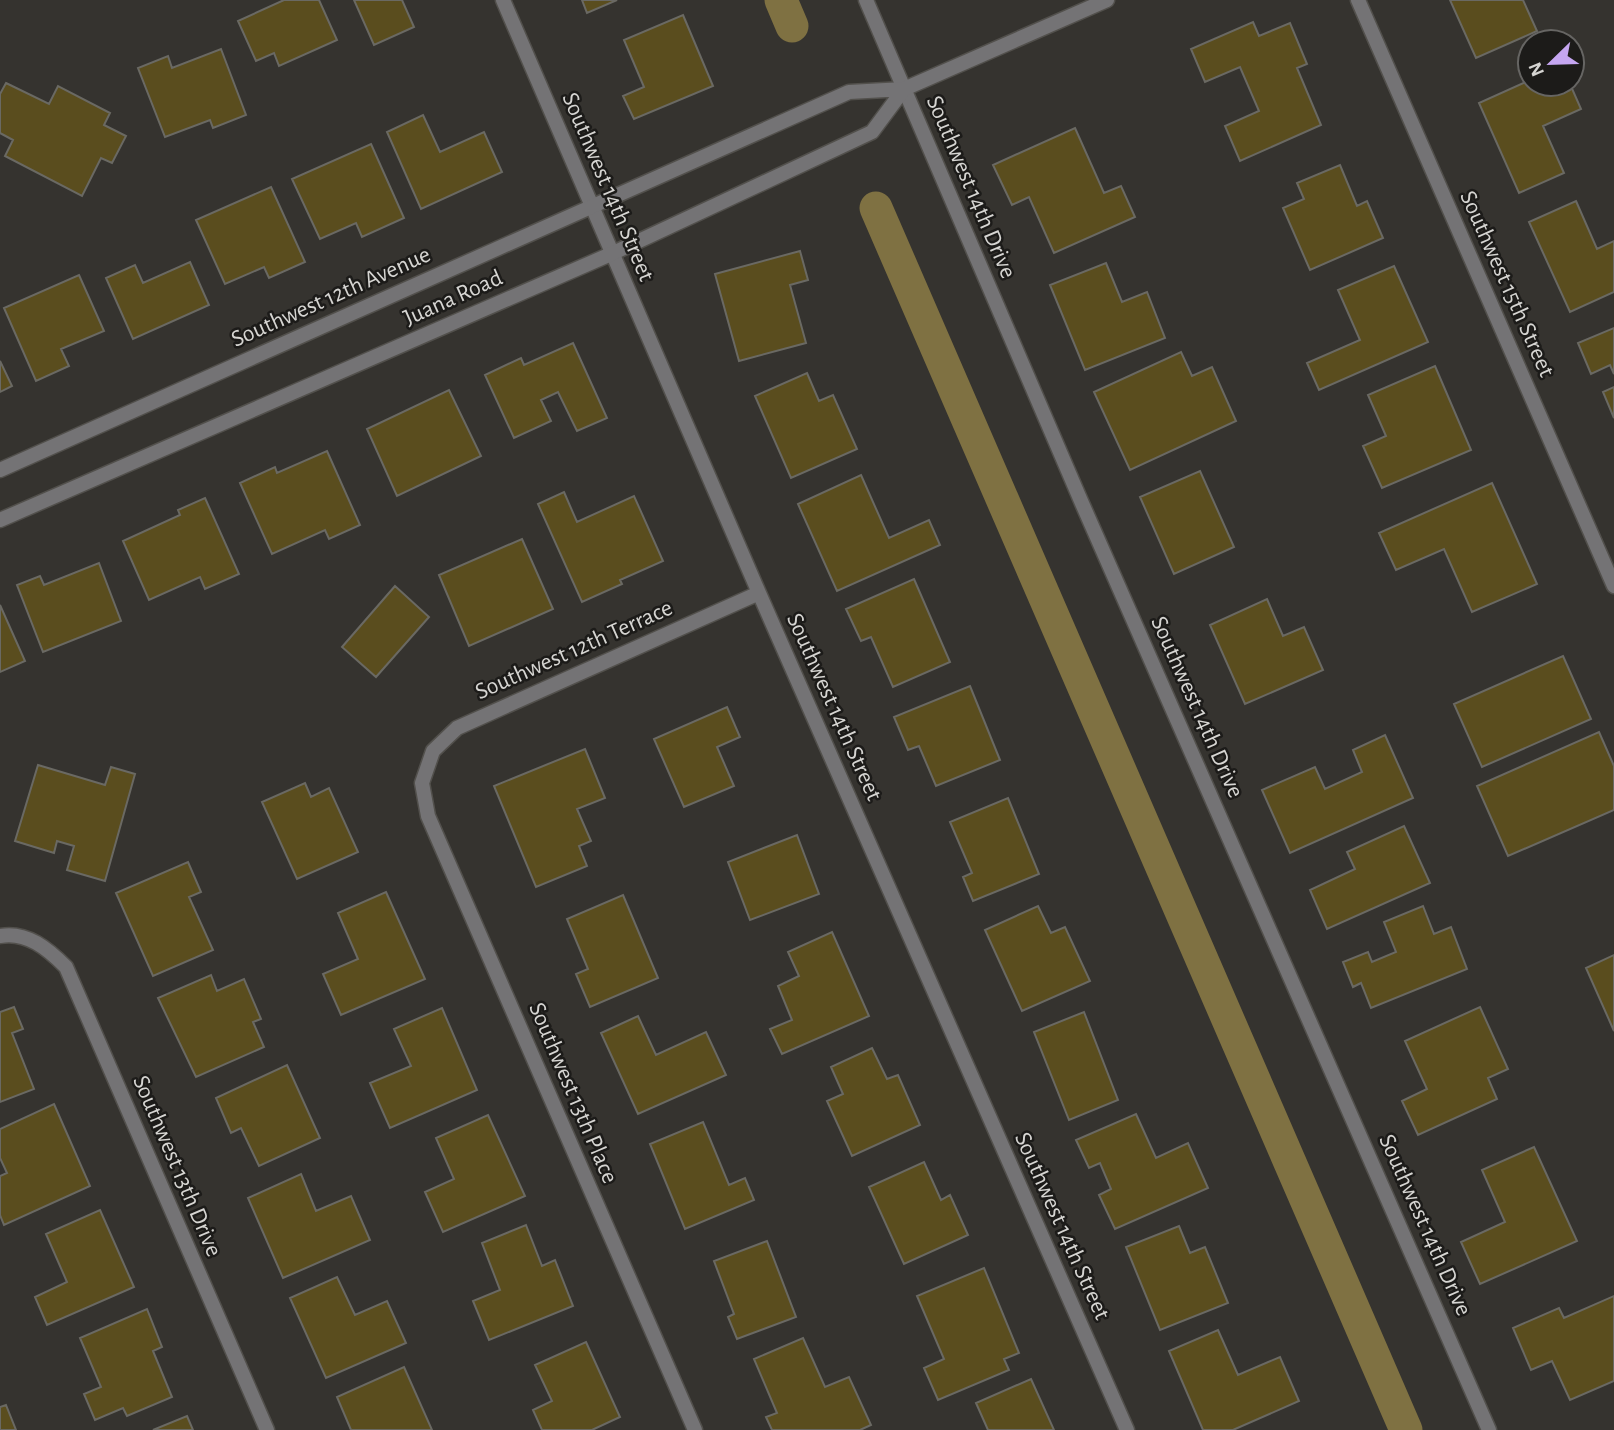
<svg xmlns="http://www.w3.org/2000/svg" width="1614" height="1430" viewBox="0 0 1614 1430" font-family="'Alegreya Sans',sans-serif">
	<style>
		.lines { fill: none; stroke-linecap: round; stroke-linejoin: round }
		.canal { stroke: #7f7142; stroke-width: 33 }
		.building { fill: #5a4d1e; stroke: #6a6963; stroke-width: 2 }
		.minor-casing { stroke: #52504c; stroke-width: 17 }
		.tertiary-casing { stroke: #52504c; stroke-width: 17 }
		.minor { stroke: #747375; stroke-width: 14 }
		.tertiary { stroke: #747375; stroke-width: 14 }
		.labels { text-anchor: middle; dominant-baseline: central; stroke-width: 5; stroke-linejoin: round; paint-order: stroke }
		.street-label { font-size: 24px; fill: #d6d5d2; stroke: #1c1b19 }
	</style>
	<rect width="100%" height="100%" fill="#35332f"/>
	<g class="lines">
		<!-- canal -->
		<path class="canal" d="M781,0l11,26
			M876,208l530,1222"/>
	</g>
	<!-- building -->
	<path class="building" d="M284,0h35l18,40 -58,26 -5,-13 -18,8 -18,-40z
		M354,0h48l12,27 -40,18z
		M582,0h35l-30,13z
		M1450,0h73l14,31 -61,27z
		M683,15l30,71 -79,33 -11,-23 21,-9 -20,-47z
		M1253,22l6,14 31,-13 17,41 -10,4 24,57 -81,36 -15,-35 34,-15 -19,-44 -35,15 -14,-33z
		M221,49l25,66 -33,13 -3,-8 -45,17 -27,-69 30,-12 4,12z
		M1530,80v4h40l11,25 -38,17 21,47 -45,20 -40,-90z
		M6,83l43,21 9,-18 52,27 -6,12 22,11 -14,27 -11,-5 -19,38 -77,-40 8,-16 -13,-7v-39z
		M423,115l17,37 44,-20 18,40 -81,37 -34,-77z
		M1075,128l29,65 17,-7 14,31 -81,36 -25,-56 -17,8 -19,-40z
		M371,144l33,74 -42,19 -6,-14 -36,16 -28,-60z
		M1340,165l17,41 10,-5 16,37 -73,32 -27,-62 21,-9 -7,-16z
		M271,187l34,75 -36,16 -5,-11 -39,17 -29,-64z
		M1576,201l21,48 17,-8v51l-44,20 -41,-90z
		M800,251l8,29 -18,5 16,58 -67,18 -24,-87z
		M190,262l19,43 -76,34 -27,-61 29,-13 8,18z
		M1106,263l16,39 25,-10 18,46 -80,32 -35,-85z
		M1394,266l34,76 -109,48 -12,-27 53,-23 -22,-50z
		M79,275l25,56 -43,18 8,17 -33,15 -32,-73z
		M1614,328v46l-4,-9 -19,9 -13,-31z
		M573,343l34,75 -30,13 -19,-39 -17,8 10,21 -37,17 -29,-63 36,-17 3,7z
		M1181,352l11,24 20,-9 24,54 -106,49 -36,-78z
		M0,361l12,25 -12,6z
		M1435,366l36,84 -89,38 -19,-42 23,-10 -18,-41z
		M807,373l12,28 14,-6 24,54 -66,29 -36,-82z
		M1614,387v31l-11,-26z
		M449,390l32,66 -84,40 -30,-67z
		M327,451l33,74 -31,14 -4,-9 -53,24 -32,-71 35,-16 2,6z
		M1200,471l34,76 -60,27 -34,-77z
		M861,475l28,63 40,-18 11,25 -103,46 -39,-87z
		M1492,483l45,101 -65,28 -28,-63 -48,21 -17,-37z
		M564,492l13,30 57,-26 29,65 -43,19 2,4 -40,18 -44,-98z
		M205,498l34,76 -34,15 -5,-12 -51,23 -26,-59 57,-26 -2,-5z
		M522,539l31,70 -84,37 -30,-71z
		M99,563l22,58 -78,31 -26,-67 23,-9 4,9z
		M914,579l36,83 -57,25 -22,-50 -10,4 -15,-32z
		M395,586l34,31 -53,60 -34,-30z
		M1267,599l16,37 21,-9 19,43 -78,34 -35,-79z
		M0,605l25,56 -25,11z
		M1563,656l28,63 -109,48 -28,-63z
		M970,686l30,74 -64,26 -17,-40 -11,4 -14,-33z
		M727,707l13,30 -23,10 17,39 -50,21 -30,-68z
		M1599,732l15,34v44l-106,46 -31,-70z
		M1385,735l28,63 -123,55 -28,-63 53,-23 10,22 37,-17 -9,-22z
		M585,749l20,49 -28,11 14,32 -12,5 8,20 -51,21 -42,-101z
		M38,765l67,20 6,-18 24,7 -30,107 -38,-11 7,-24 -17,-5 -3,12 -39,-12z
		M305,783l6,14 18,-9 29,64 -61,27 -35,-77z
		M1008,798l31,76 -66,27 -10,-24 9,-4 -22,-51z
		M1404,826l26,57 -103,46 -17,-39 45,-21 -8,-17z
		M797,835l22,59 -69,26 -22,-58z
		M188,862l13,30 -12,5 24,53 -60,26 -37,-83z
		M386,892l39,87 -84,36 -18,-41 35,-15 -20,-46z
		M623,895l35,83 -68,29 -14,-33 12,-5 -21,-50z
		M1038,906l13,27 14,-6 25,54 -68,30 -37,-81z
		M1423,906l11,28 17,-7 16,42 -96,39 -10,-25 -8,4 -10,-25 25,-10 4,10 24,-10 -12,-30z
		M832,932l37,84 -87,38 -12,-25 22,-9 -14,-34 21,-10 -11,-24z
		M1614,955v76l-28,-63z
		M211,975l6,16 27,-12 17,40 -8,3 11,25 -68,30 -38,-79z
		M14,1007l9,22 -11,4 22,56 -34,13v-90z
		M1480,1007l28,62 -20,9 9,21 -79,36 -16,-34 25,-12 -22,-48z
		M442,1008l35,82 -87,38 -20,-45 41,-17 -17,-37z
		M1084,1012l34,88 -49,20 -35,-88z
		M638,1016l18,39 50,-23 20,43 -88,39 -37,-81z
		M872,1048l15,31 11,-4 22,50 -68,31 -25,-55 16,-7 -12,-27z
		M287,1065l33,73 -61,28 -18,-38 -10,5 -15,-35z
		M54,1104l36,82 -86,39 -4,-10v-39l7,-3 -7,-15v-29z
		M1136,1114l20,44 32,-15 20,45 -93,41 -16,-34 12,-6 -11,-26 -11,5 -13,-28z
		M488,1115l37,81 -82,36 -18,-40 29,-13 -18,-41z
		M703,1122l26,63 16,-7 9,22 -69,29 -35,-85z
		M1534,1147l43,94 -97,43 -19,-42 44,-20 -23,-52z
		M924,1162l17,38 9,-5 18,40 -64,29 -35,-77z
		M301,1174l15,37 35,-15 19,44 -87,38 -35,-80z
		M100,1210l34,77 -87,38 -12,-28 32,-15 -21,-48z
		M526,1225l16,41 13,-6 18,46 -84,34 -16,-39 27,-11 -18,-47z
		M1179,1226l11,27 15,-6 23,56 -68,27 -34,-83z
		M767,1241l29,76 -59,22 -9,-22 6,-3 -20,-53z
		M984,1268l35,85 -15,6 5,11 -71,30 -14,-32 20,-9 -27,-63z
		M337,1277l18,38 32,-14 19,42 -80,35 -36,-80z
		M1614,1296v85l-44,19 -18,-39 -21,9 -18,-42 46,-20 5,10z
		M147,1309l15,38 -9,4 19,46 -45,19 -4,-8 -28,12 -11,-26 17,-7 -21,-49z
		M1218,1330l20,45 42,-18 19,44 -66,29h-30l-34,-79z
		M803,1338l22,49 24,-10 22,48 -11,5h-88l-6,-13 11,-4 -23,-54z
		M586,1342l34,75 -28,13h-50l-9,-20 19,-9 -17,-36z
		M404,1367l28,63h-81l-14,-33z
		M1031,1379l23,51h-66l-12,-27z
		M6,1405l10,25h-16v-23z
		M187,1416l6,14h-40z"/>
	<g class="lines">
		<defs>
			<path id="minor" d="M503,0l256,593 368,837
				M866,0l215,501 408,929
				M1358,0l256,586
				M0,936c27,-5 48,13 66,31l201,463
				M695,1430l-267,-614 -6,-33 11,-32 24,-23 302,-135"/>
			<path id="tertiary" d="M0,470l849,-378 55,-3 203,-89
				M0,520l611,-266 261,-122 32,-43"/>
		</defs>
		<!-- minor casing -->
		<use href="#minor" class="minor-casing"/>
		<!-- tertiary casing -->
		<use href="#tertiary" class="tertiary-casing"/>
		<!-- minor -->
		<use href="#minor" class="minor"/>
		<!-- tertiary -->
		<use href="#tertiary" class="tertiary"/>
	</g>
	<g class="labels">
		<!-- street labels -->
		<g class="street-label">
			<text transform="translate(608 187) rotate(67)">Southwest 14th Street</text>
			<text transform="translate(971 187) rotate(67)">Southwest 14th Drive</text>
			<text transform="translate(1507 284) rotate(66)">Southwest 15th Street</text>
			<text transform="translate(331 297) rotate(-24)">Southwest 12th Avenue</text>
			<text transform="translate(453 298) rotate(-24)">Juana Road</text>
			<text transform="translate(574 650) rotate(-24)">Southwest 12th Terrace</text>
			<text transform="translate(834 707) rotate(66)">Southwest 14th Street</text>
			<text transform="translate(1197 707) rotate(66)">Southwest 14th Drive</text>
			<text transform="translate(573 1093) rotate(67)">Southwest 13th Place</text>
			<text transform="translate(177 1166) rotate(67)">Southwest 13th Drive</text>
			<text transform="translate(1425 1225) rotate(66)">Southwest 14th Drive</text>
			<text transform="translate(1062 1226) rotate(66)">Southwest 14th Street</text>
		</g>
	</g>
	<!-- north arrow -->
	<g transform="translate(1551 63) rotate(247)"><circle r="33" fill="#1c1b19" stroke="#666563" stroke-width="2"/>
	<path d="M0-5L12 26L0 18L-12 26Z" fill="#c5a6f1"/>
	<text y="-10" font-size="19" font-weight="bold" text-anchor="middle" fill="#d6d5d2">N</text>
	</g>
</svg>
